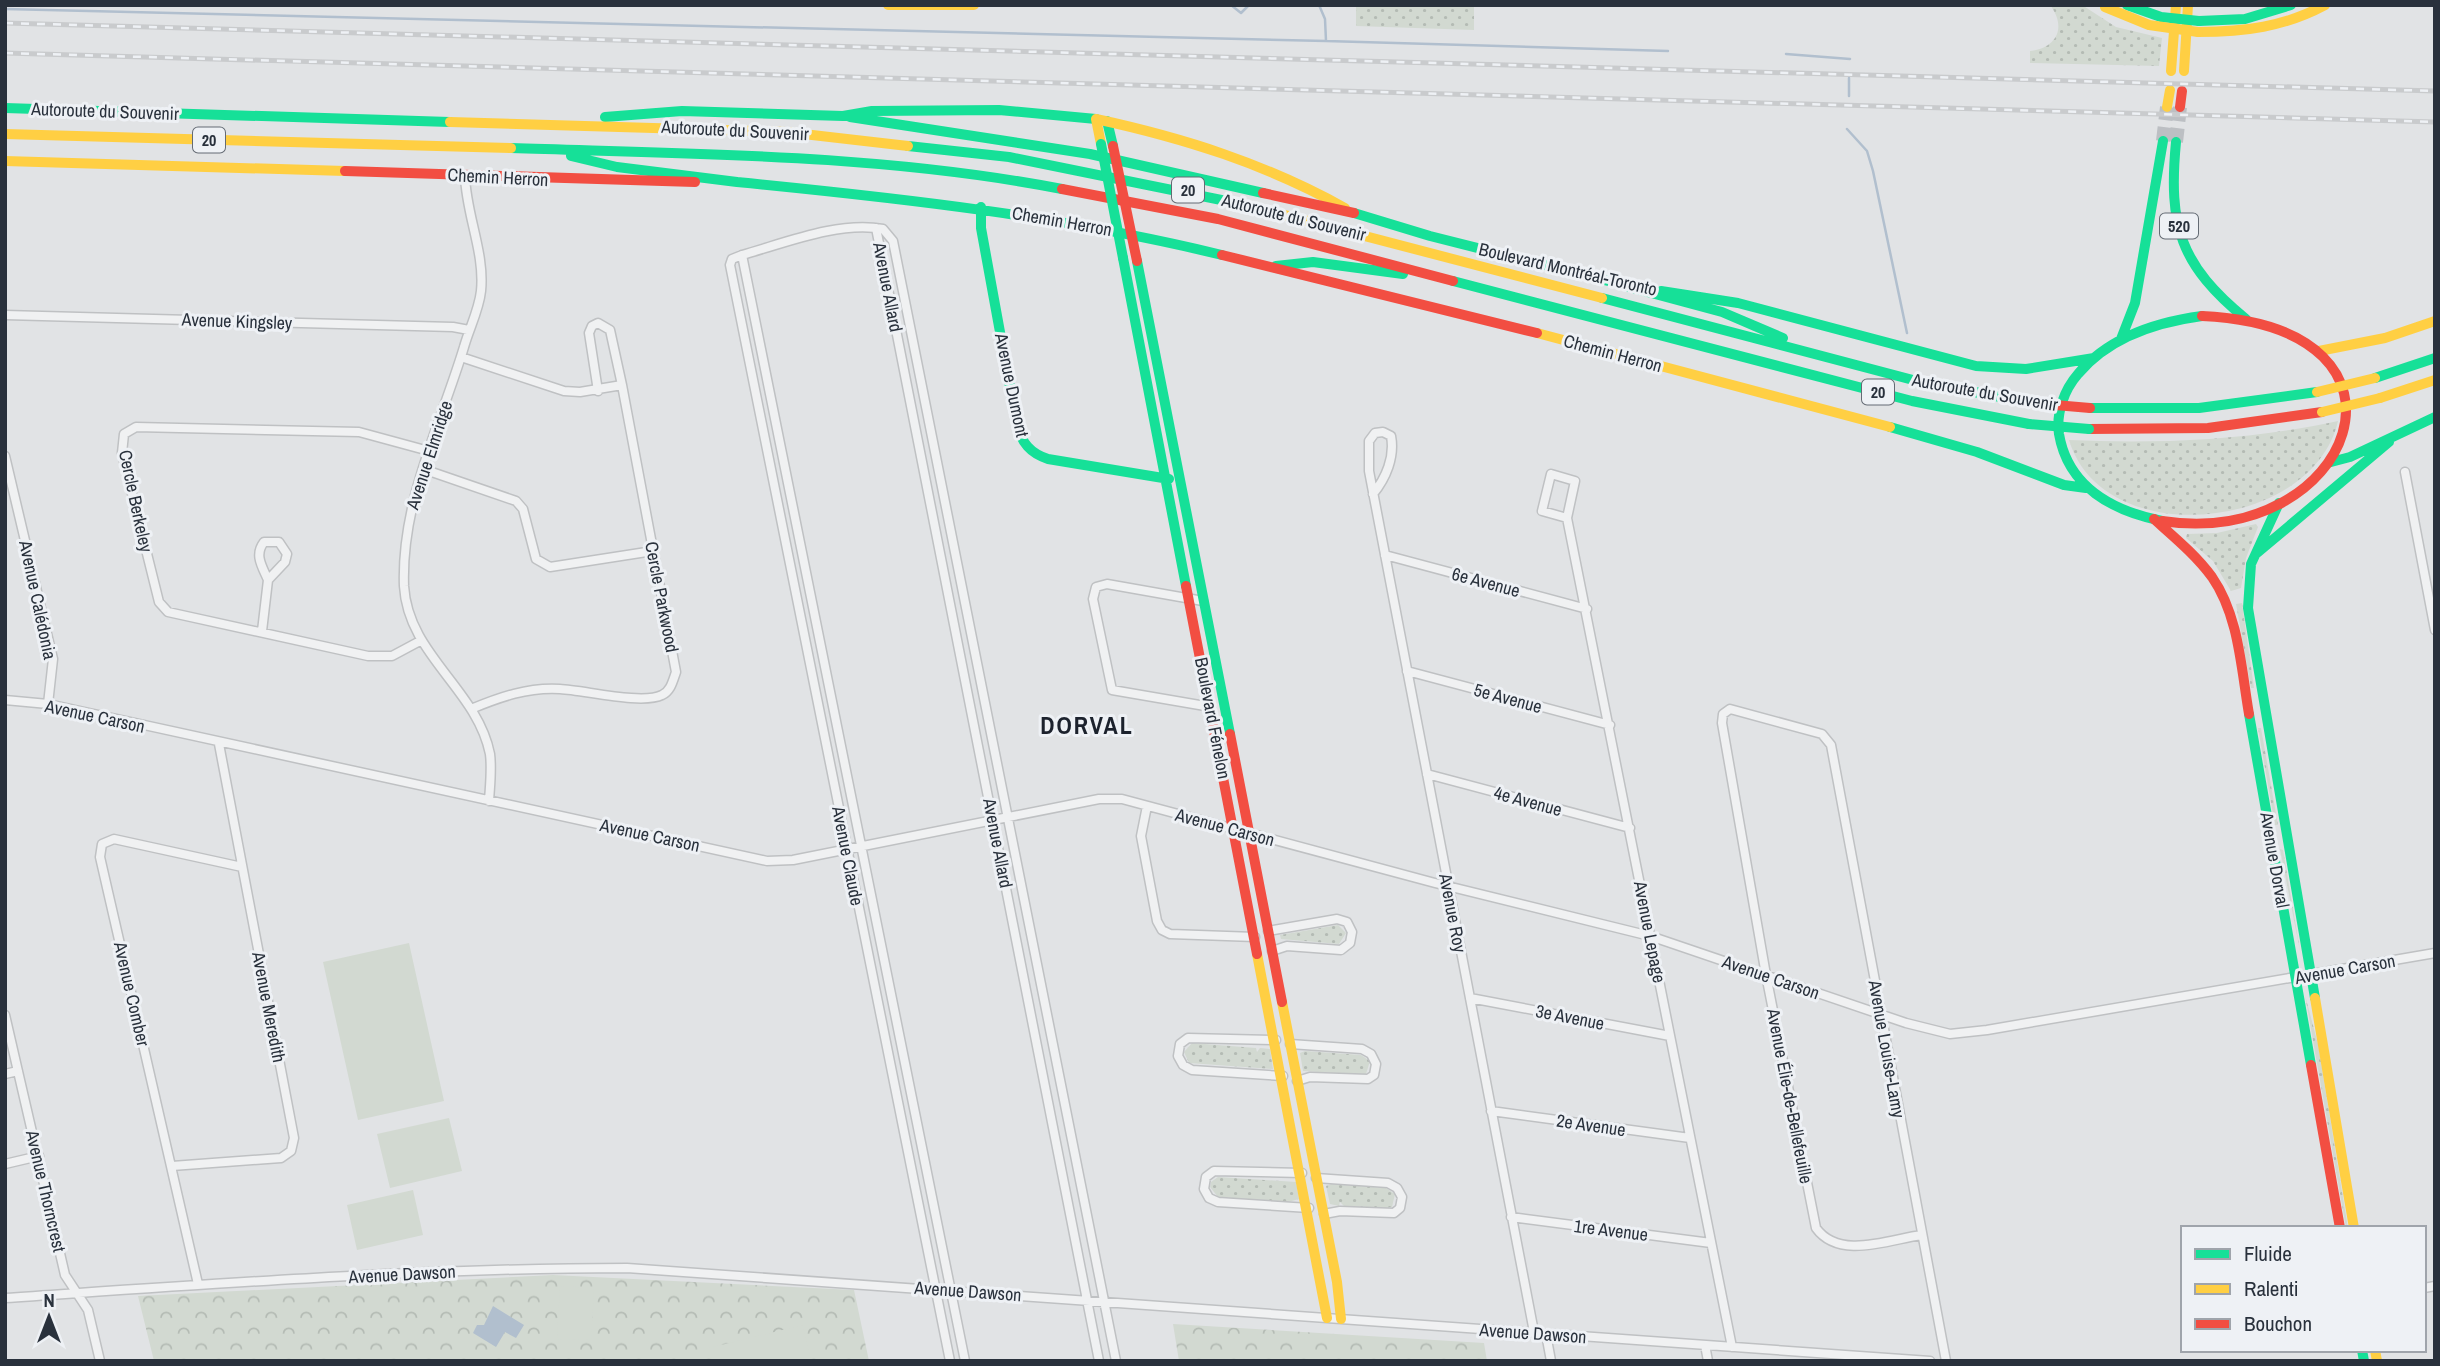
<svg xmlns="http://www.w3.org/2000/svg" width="2440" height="1366" viewBox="0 0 2440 1366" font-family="'Archivo Narrow',sans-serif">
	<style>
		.grass { fill: url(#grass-dots) }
		.park { fill: url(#park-crowns) }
		.pitch { fill: #d2d9d1 }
		.water { fill: #b1bfce }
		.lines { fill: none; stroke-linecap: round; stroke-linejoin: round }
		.stream { stroke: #b1bfce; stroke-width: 2.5 }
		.highway-tunnel { stroke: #bcbfc3; stroke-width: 14; stroke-dasharray: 14 7; stroke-linecap: butt }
		.street-casing { stroke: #bfc1c3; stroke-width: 11 }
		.street { stroke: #f0f1f2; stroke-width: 8 }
		.fast { stroke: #16e098; stroke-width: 10 }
		.slow { stroke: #ffcf43; stroke-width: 10 }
		.jam { stroke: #f24e42; stroke-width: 10 }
		.rail-casing { stroke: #c9cbcd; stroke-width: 5 }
		.rail { stroke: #eef1f5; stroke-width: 2.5; stroke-dasharray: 8; stroke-linecap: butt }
		.fast-bridge { stroke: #16e098; stroke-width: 10 }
		.slow-bridge { stroke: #ffcf43; stroke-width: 10 }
		.jam-bridge { stroke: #f24e42; stroke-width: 10 }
		.labels { text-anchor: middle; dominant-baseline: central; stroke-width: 6; stroke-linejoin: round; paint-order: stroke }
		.shield { fill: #eef1f5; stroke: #646b74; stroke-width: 2 }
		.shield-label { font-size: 16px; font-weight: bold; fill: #29313c }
		.street-label { font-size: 18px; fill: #29313c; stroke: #eef1f5 }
		.district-label { font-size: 24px; font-weight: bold; letter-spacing: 2px; fill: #1c222d; stroke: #eef1f5 }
	</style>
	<defs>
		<pattern id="grass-dots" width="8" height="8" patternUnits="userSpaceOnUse" patternTransform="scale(1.75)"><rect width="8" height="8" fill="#d2d9d1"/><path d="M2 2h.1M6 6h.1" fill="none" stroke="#b4bbb4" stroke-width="1.8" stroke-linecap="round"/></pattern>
		<pattern id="park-crowns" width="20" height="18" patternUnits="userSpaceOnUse" patternTransform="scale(1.75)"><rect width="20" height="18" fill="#d2d9d1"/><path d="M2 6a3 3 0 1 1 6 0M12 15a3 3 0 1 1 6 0" fill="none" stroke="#b4bbb4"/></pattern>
	</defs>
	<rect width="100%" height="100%" fill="#e1e3e5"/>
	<!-- grass -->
	<path class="grass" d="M1356,5h118v25l-118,-4z
		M2050,5h32l34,22 46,11 -3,28 -129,-3v-12c27,-3 37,-24 20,-46z
		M2338,421c-25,110 -235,132 -269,19 91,4 180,0 269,-19z
		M2256,524l2,3 -12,31 -5,30 -10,3 -18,-30 -27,-23 1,-4 30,-1z
		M2242,603l12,85h-3l-15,-84z
		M2258,728h3l17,97h-3z
		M2280,849l3,1 18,106z
		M1338,925l8,8 -7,11 -58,-5 -1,-4z
		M2305,995l13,49 30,184h-2z
		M1192,1043l64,5 1,4 3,-4 10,1 3,20 -84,-6 -5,-11z
		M1305,1051l56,4 9,6 -4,13 -6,1 -57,-4 -3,-18z
		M1218,1177l78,5 3,17 -11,3 -70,-5 -8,-10 1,-5z
		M1331,1184l55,4 9,6 -3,13 -7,1 -41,-2 -4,-4 -1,4 -9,-2 -4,-18z"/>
	<!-- park -->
	<path class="park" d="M553,1275l301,15 15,71h-715l-16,-65z
		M1173,1324l311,19 3,18h-308z"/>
	<!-- pitch -->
	<path class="pitch" d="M409,943l35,158 -86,19 -35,-158z
		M449,1118l13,53 -72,17 -13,-54z
		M413,1190l10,45 -66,15 -10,-45z
		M560,1286l34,2 -3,52 -34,-1z
		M802,1325l9,36h-99l-3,-13z"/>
	<!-- water -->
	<path class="water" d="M493,1306l31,19 -8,13 -11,-6 -9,15 -23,-14 4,-8h7z"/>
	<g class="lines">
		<!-- stream -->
		<path class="stream" d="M1231,5l10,8 8,-8
			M1319,5l6,14 1,22 342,10
			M5,9l1321,32
			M1786,54l64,5
			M1849,96v-18
			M1847,129l20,22 6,20 34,162"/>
		<!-- highway-tunnel -->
		<path class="highway-tunnel" d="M2163,141l4,-34
			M2176,142l4,-35"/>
		<defs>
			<path id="street" d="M465,176c1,38 20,77 16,115 -2,19 -12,38 -17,56 -24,79 -63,155 -60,239 4,69 73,103 86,168 2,15 0,31 -1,47
				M876,228l223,1133
				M742,255l223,1106
				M5,315l448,12 16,3
				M461,357l103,34 16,1 42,-7 54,287c-3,8 -5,19 -14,23 -20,10 -78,-5 -102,-6 -32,-2 -60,8 -89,20
				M598,391l-9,-58 3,-7 6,-3 12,7 12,55
				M5,456l48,203 -5,45
				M423,469l93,32 7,8 13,50 14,8 103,-16
				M2405,472l30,158
				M1373,494c13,-16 22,-37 18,-58l-8,-4 -8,1 -6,8v30l165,861
				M1567,518l-25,-7 9,-37 24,7 -8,37 165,829
				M1385,555l202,54
				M1203,601l-96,-17 -11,3 -3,12 19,91 99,17
				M262,631l6,-51 17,-18 2,-8 -8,-12h-15c-10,13 -2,24 4,38
				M420,641l-28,15h-24l-200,-44 -9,-10 -37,-149 2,-19 12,-7 223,5 70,19
				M1407,671l203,54
				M5,700l43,4 719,157 26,-1 306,-61h23l313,84 215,53 256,87 44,11 37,-4 448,-77
				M1427,774l203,54
				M1147,806l-6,30 16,85 5,9 8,4 85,3
				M1268,931l69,-12 10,3 5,10 -2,11 -9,7 -54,-4 -15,5
				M1470,998l200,38
				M5,1015l60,260 23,35 12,51
				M1276,1040l-88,-2 -8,6 -2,12 5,9 9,5 91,6
				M1290,1044l72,5 9,5 5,10 -2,11 -6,4 -58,-2 -13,4
				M5,1074l13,-3
				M1491,1111l199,27
				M5,1164l34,-8
				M172,1166l109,-8 10,-7 3,-13 -75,-394
				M1302,1173l-88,-2 -8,6 -2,12 5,9 9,4 91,6
				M1316,1178l72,5 9,5 5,9 -2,11 -6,5 -54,-2 -16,3
				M1511,1217l200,26
				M1921,1235c-33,5 -82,25 -105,-7l-50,-253 -44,-252 1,-9 7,-5 92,25 9,11 115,616
				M198,1284l-98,-427 2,-13 12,-5 128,28
				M2424,1288l11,-2
				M5,1298c207,-14 415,-30 622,-30l1303,93
				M1546,1334l5,27
				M1705,1345l3,16
				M950,1361l-220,-1096 2,-6 10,-4c43,-12 96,-34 141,-26l10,12 223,1120"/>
		</defs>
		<!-- street casing -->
		<use href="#street" class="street-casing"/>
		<!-- street -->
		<use href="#street" class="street"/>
		<!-- fast -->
		<path class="fast" d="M2199,21l46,-2 46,-14
			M5,108l445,14
			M605,117l77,-6 161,5 29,-5 127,-1 97,9
			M850,117l240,37 173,39
			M1107,121l6,25
			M2176,142c-8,84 4,123 70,177
			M908,146l101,11 237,48
			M511,148c184,6 370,6 551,41
			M571,156l46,11 120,15
			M737,182c163,16 325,34 485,73
			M981,207v21l36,197c5,18 13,28 31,34l121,20
			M1354,213l76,23 206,52
			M1123,258l63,328
			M1137,261l93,473
			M1276,266l37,-4 90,12
			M1453,281l459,120 117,23
			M1629,287l93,25 61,26
			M1661,291l77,12 238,63 50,3 68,-11
			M1602,298l311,82 118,23
			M2121,339l14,-36 28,-162
			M2375,378l60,-20
			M2090,408h109l118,-16
			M1890,427l87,25 87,33 22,3
			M2331,462l19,-5 85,-40
			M2279,503l-28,61 -3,44 67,390
			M2162,521c-49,-10 -94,-34 -103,-87 -3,-21 5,-44 19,-60 30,-36 79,-52 124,-58
			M2257,553l132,-111
			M2249,714l62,351
			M2362,1350l2,11"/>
		<!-- slow -->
		<path class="slow" d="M888,5h86
			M2198,32c46,0 86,-5 127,-27
			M2171,71l5,-66
			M2184,71l4,-66
			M2167,107l3,-17
			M450,122l336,10 122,14
			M5,134l506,14
			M1101,144l-5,-25c88,19 170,45 249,89
			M5,161l340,10
			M1246,205l356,93
			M1537,333l353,94
			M2319,351l66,-13 50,-17
			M2380,398l55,-18
			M1257,954l70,364
			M2315,998l39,230
			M1282,1002l55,280 4,37
			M2375,1350l2,11"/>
		<!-- jam -->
		<path class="jam" d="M2180,107l2,-16
			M345,171l350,11
			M1062,189l156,30 235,62
			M1263,193l91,20
			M1222,255l315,78
			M2089,429l119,-1 114,-16
			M2154,519c20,18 42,36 58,58 27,39 29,91 37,137
			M2162,521c190,29 278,-194 40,-205
			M1186,586l71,368
			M1230,734l52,268
			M2311,1065l29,163"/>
		<defs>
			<path id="rail" d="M5,23l2430,68
				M5,53l2430,69"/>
		</defs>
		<!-- rail casing -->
		<use href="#rail" class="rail-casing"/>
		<!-- rail -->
		<use href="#rail" class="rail"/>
		<!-- fast-bridge -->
		<path class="fast-bridge" d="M2127,5l34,12 38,4
			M1101,144l22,114
			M2029,424l60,5"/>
		<!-- slow-bridge -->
		<path class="slow-bridge" d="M2105,7l44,18 49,7
			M2317,392l58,-14
			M2322,412l58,-14"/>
		<!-- jam-bridge -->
		<path class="jam-bridge" d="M1113,146l24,115
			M2031,403l59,5"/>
	</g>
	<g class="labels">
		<!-- shield labels -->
		<g class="shield">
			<rect x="193" y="127.5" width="32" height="25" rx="5"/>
			<rect x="1172" y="177.5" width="32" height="25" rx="5"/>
			<rect x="2160" y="213.5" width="38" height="25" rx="5"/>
			<rect x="1862" y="379.5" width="32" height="25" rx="5"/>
		</g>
		<g class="shield-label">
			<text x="209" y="140">20</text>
			<text x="1188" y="190">20</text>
			<text x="2179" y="226">520</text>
			<text x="1878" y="392">20</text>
		</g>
		<!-- street labels -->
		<g class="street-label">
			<text transform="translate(105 111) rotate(2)">Autoroute du Souvenir</text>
			<text transform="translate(735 130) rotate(3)">Autoroute du Souvenir</text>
			<text transform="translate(498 177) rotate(3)">Chemin Herron</text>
			<text transform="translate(1294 217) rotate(14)">Autoroute du Souvenir</text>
			<text transform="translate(1062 221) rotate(10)">Chemin Herron</text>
			<text transform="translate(1568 269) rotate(13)">Boulevard Montréal-Toronto</text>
			<text transform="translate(888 287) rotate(79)">Avenue Allard</text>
			<text transform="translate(237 321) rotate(2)">Avenue Kingsley</text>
			<text transform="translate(1613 353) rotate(15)">Chemin Herron</text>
			<text transform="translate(1012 385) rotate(78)">Avenue Dumont</text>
			<text transform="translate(1985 392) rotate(10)">Autoroute du Souvenir</text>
			<text transform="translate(429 455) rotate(-72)">Avenue Elmridge</text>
			<text transform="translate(136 501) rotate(78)">Cercle Berkeley</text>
			<text transform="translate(1486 582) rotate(15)">6e Avenue</text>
			<text transform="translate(662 597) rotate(79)">Cercle Parkwood</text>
			<text transform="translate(38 600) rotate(78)">Avenue Calédonia</text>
			<text transform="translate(1508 698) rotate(15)">5e Avenue</text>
			<text transform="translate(95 716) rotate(12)">Avenue Carson</text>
			<text transform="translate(1213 718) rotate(79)">Boulevard Fénelon</text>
			<text transform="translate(1528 801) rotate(15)">4e Avenue</text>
			<text transform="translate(1225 827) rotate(15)">Avenue Carson</text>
			<text transform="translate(650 835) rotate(12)">Avenue Carson</text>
			<text transform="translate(998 843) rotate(79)">Avenue Allard</text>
			<text transform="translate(848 856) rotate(79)">Avenue Claude</text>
			<text transform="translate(2275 860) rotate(80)">Avenue Dorval</text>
			<text transform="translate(1453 913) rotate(79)">Avenue Roy</text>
			<text transform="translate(1650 932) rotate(79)">Avenue Lepage</text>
			<text transform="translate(2345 969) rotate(-10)">Avenue Carson</text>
			<text transform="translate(1771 977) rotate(19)">Avenue Carson</text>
			<text transform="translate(132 994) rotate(77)">Avenue Comber</text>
			<text transform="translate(269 1007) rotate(79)">Avenue Meredith</text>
			<text transform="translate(1570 1017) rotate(11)">3e Avenue</text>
			<text transform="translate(1887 1049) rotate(80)">Avenue Louise-Lamy</text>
			<text transform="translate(1790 1096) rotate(79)">Avenue Élie-de-Bellefeuille</text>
			<text transform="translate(1591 1125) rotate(8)">2e Avenue</text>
			<text transform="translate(46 1191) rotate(77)">Avenue Thorncrest</text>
			<text transform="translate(1611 1230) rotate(7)">1re Avenue</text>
			<text transform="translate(402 1274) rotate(-3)">Avenue Dawson</text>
			<text transform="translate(968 1291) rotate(4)">Avenue Dawson</text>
			<text transform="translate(1533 1333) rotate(4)">Avenue Dawson</text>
		</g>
		<!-- district labels -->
		<g class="district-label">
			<text x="1087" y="725">DORVAL</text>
		</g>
	</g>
	<!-- border -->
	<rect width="2440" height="1366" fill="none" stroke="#29313c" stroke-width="14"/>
	<!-- legend -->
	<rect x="2181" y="1226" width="245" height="126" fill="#eef1f5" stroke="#9fa4ab" stroke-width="2"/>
	<rect x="2195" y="1249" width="35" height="10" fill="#16e098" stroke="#9fa4ab" stroke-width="2"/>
	<text x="2244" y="1261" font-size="21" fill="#29313c">Fluide</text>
	<rect x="2195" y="1284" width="35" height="10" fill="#ffcf43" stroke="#9fa4ab" stroke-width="2"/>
	<text x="2244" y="1296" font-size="21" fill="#29313c">Ralenti</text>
	<rect x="2195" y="1319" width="35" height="10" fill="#f24e42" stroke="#9fa4ab" stroke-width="2"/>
	<text x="2244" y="1331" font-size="21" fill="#29313c">Bouchon</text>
	<!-- north arrow -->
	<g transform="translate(49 1317)" stroke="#eef1f5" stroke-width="5" paint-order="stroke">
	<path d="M0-5L12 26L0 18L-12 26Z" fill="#29313c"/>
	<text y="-10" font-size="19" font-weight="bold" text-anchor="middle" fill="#29313c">N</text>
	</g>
</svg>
